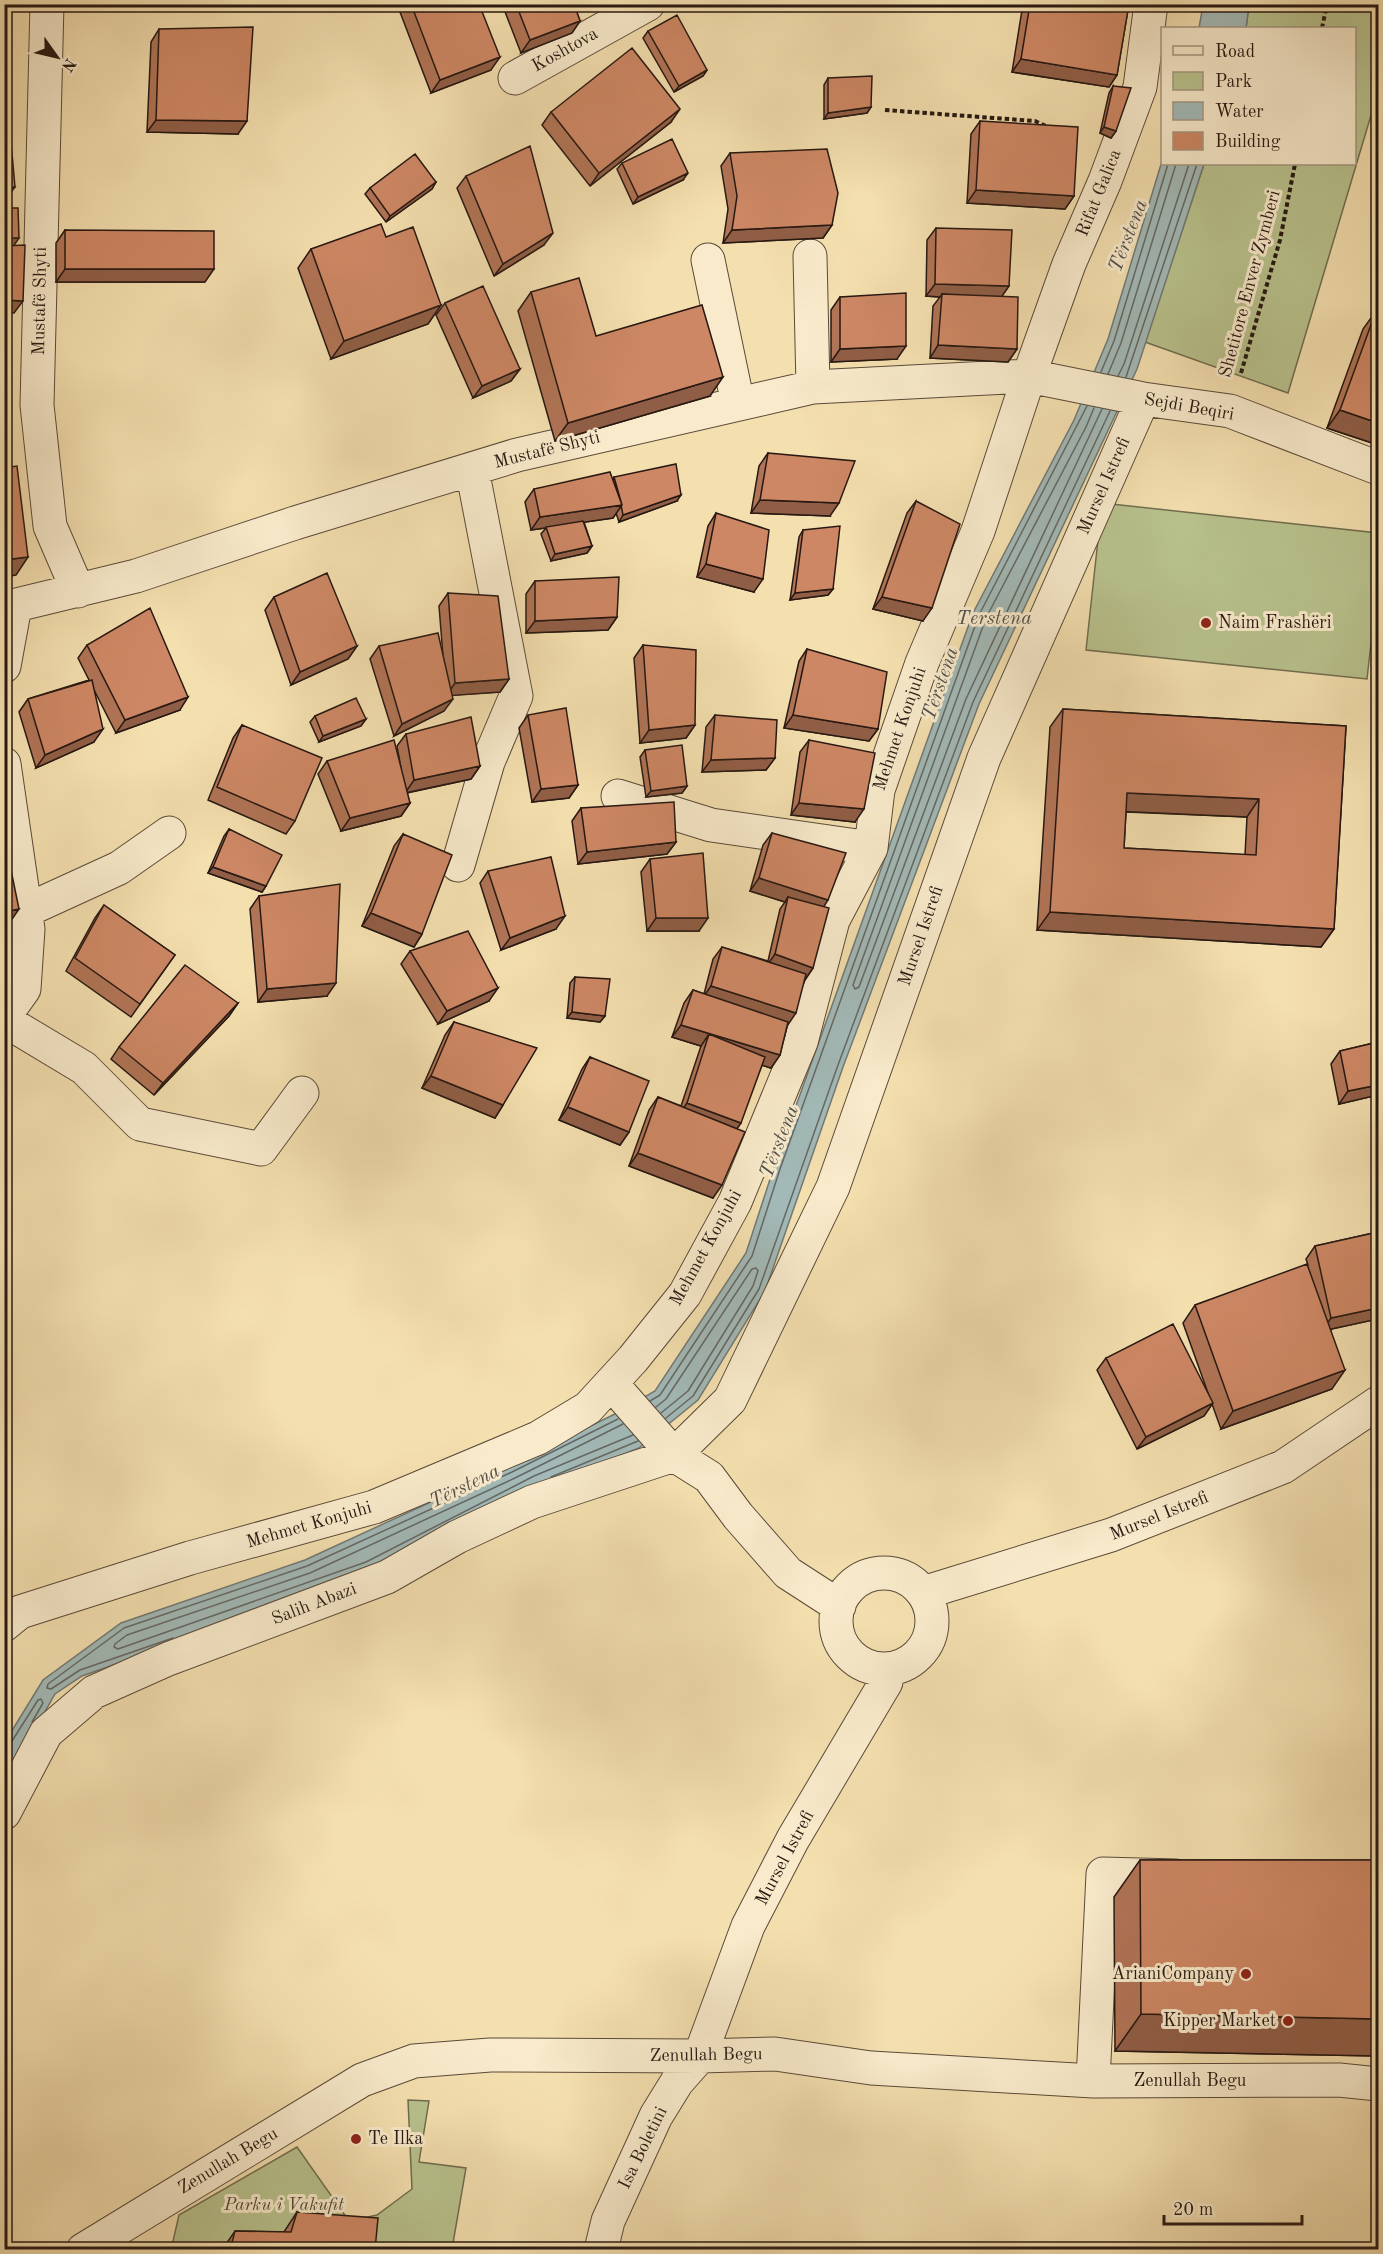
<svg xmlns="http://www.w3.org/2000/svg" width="1383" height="2254" viewBox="0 0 1383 2254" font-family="'Old Standard TT',serif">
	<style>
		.green { fill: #b8c28d; stroke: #706d50; stroke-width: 1.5 }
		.water { fill: #a2b9b7; stroke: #717975; stroke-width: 1.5 }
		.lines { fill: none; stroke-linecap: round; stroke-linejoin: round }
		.shore { stroke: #646864; stroke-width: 1.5 }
		.minor-casing { stroke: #5a4a39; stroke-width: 35 }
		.path { stroke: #271812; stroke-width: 4; stroke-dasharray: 4.5 3; stroke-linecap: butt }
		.minor { stroke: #f8eacb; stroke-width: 33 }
		.wall { fill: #b07456; stroke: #271812; stroke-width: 1.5; fill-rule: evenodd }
		.shaded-wall { fill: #905e46; stroke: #271812; stroke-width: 1.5 }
		.building { fill: #cd8764; stroke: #271812; stroke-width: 1.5; fill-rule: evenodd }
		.poi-dot { fill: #8f2418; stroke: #f8eacb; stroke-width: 2 }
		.labels { text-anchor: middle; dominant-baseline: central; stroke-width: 6; stroke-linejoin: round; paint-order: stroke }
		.street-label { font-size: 18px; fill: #271812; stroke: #f8eacb }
		.poi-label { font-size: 18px; fill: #271812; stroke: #f8eacb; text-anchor: start }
		.park-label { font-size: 18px; font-style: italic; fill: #524b37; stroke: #f8eacb }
		.water-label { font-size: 20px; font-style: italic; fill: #52504c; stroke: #f8eacb }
	</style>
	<rect width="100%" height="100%" fill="#f4dfaf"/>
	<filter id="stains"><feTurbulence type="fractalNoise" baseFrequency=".00333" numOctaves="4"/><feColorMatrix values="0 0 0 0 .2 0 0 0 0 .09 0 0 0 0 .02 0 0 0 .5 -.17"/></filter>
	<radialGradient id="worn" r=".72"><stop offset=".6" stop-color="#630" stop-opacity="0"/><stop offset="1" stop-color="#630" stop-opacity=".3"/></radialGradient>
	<!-- green -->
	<path class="green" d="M1249,5h129v87l-90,301 -143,-51 59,-178h150v-136h-108z
		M1102,503l276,30v47l-11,99 -281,-29z
		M408,2100l21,1 -10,61 47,6 -14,81 -281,1 8,-35 118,-68 52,74 28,-6 35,-26z"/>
	<!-- water -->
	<path class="water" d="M1203,5h46l-3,23h-47z
		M1162,161v3h42l-67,205 -158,335 -136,363 -78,224 -67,109 -59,48 -100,40 -167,86 -290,102 -27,18 -50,88v-40l38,-62 78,-57 184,-63 204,-94 108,-53 38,-22 91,-138 28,-86 199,-554 101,-193 34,-81z"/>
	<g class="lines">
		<!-- shore -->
		<path class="shore" d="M1101,372l13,-31 54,-177
			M1108,374l13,-31 55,-179
			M1118,376l6,-12 65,-200
			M1126,377l71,-213
			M1094,408l-8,19 -100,191 -133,367 2,4 4,-2 107,-288 136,-290
			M650,1401l10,-6 92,-139 28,-87 199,-554 108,-209
			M656,1407l10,-8 86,-130 4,-1 2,3 -5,15 -65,105 -27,22
			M666,1418l27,-22 66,-107 79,-224 135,-363 137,-291
			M623,1424l-108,54 -205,95 -183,62 -12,9 -1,3 4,2 248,-87 168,-86 99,-41
			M551,1477l87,-36
			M173,1638l-93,32 -29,19 -4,-1 1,-4 76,-56 183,-62 205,-94 106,-53
			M4,1744l8,-3 26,-41 3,-1 2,4 -11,19"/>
		<defs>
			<path id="minor" d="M47,4l-10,401 13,121 28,65
				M515,78l133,-74
				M810,256l3,131
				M708,260l30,144
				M4,608l132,-32 159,-53 222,-68 296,-68 216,-11 114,23 87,12 148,57
				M4,666l11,-60
				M4,764l24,165 -4,60 -20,28
				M618,796l93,29 160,23
				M458,865l30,-103 28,-66 -44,-227
				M25,911l94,-43 50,-35
				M4,1020l80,48 56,56 121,25 41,-56
				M611,1383l63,72 35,22 29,39 50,57 51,33
				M836 1621a48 48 0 1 1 96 0a48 48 0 1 1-96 0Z
				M923,1593l188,-58 172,-68 95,-64
				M4,1625l16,-13 170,-54 184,-51 164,-69 50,-30 45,-49 52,-65 50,-92 66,-160 32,-122 38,-72 7,-58 44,-127 56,-132 51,-155 40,-112 36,-83 35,-94 11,-83
				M4,1813l42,-80 48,-41 74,-33 219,-82 70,-40 75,-35 142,-47 56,-55 103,-213 151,-429 159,-359
				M1093,2081l10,-207 73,2
				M83,2250l279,-170 52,-19 76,-6 210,1 75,-2 96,14 222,13 246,-1 39,4
				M601,2250l7,-29 48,-105 21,-34 23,-26 48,-130 45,-87 93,-157 -2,-13"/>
		</defs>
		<!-- minor casing -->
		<use href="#minor" class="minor-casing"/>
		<!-- path -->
		<path class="path" d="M1322,28l5,-24
			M885,110l150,11 13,6
			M1241,373l39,-133 15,-76"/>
		<!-- minor -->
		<use href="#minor" class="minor"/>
	</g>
	<!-- wall -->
	<path class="wall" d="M405,4h74l12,66 -60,23 -31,-81z
		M502,4h72l6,17 -8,12 -51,20z
		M1023,4h106l-12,71 -8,12 -97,-15z
		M159,29l79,105 -91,-2 4,-90z
		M648,31l59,39 -4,6 -29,16 -31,-54z
		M828,78l43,29 -4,6 -43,6v-34z
		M1113,86l3,45 -5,7 -11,-5 9,-40z
		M551,112l120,10 -81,64 -48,-61z
		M980,121l94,75 -9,13 -98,-6 4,-69z
		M730,153l102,72 -9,13 -100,5 5,-34 -7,-43z
		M622,163l61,17 -50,24 -16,-35z
		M466,176l78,69 -50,31 -37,-88z
		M436,182l-4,7 -46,33 -21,-28 5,-6z
		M936,228l73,58 -7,10 15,53 -9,13 -78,-4 3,-52 7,-9 -14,-1 1,-56z
		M65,230l140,52h-149v-39z
		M386,237l55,68 -13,19 -97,35 -33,-91 13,-19z
		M531,292l65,44 114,60 -155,45 -37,-130z
		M840,297l57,62 -66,3v-52z
		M445,303l75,66 -9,12 -38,17 -37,-83z
		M1376,311h2v134l-51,-17 36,-99z
		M768,453l62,63 -79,-3 8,-47z
		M614,477l63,24 -58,21 -3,-9 -3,5 -29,4 8,24 -5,7 -36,8 -10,-27 5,-6 -15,2 -6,-28 9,-13 79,-9z
		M916,501l7,120 -50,-12 34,-96z
		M716,513l38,79 -57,-15 11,-51z
		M803,530l30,59 -5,6 -38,5 9,-63z
		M535,581l82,36 -9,13 -82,3v-39z
		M448,593l61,86 -9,13 -48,3 -8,16 -50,25 -24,-77 9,-13 64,10 -4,-50z
		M274,597l83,49 -9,13 -57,26 -26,-75z
		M87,645l93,65 -64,23 -22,-43v52l-58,26 -17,-56 9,-13 61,-19 -11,-22z
		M643,645l52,80 -9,13 -46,5 -6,-85z
		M807,649l71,80 -9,12 -85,-13 15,-67z
		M1063,709l283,17 -12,203 -13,18 -284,-17 13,-203zM1126,812l121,5 -2,38 -121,-7z
		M528,715l50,70 -9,13 -37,4 -13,-74z
		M715,715l60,43 -9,12 -64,2 4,-45z
		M315,716l51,3 -5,7 -42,16 -9,-20z
		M242,725l53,96 -9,13 -78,-34 25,-62z
		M406,734l74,32 -9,13 -64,14 3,10 -9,13 -60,15 -23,-57 9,-13 74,7 -4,-22z
		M809,740l46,82 -64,-7 9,-63z
		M645,750l42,36 -5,7 -36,4 -6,-40z
		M581,808l95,34 -9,12 -89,10 -6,-43z
		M229,829l37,57 -4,6 -54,-19 16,-37z
		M772,833l52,73 -11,62 -8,12 -18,46 -7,29 -9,13 -9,-3 -25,63 -24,70 -84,-32 20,-56 9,-13 23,9 20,-60 -29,-9 12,-34 9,-13 11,4 9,-35 9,-12 46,14 12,-52 5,-7 -35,-11 13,-46z
		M403,834l19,100 -8,13 -52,-21 32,-80z
		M650,859l49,72h-52l-6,-59z
		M488,871l68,58 -55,21 -21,-67z
		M259,896l68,100 -69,6 -8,-93z
		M104,905l71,50 -44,62 -65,-46 29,-53z
		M410,951l79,50 -51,23 -37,-60z
		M575,977l30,39 -5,6 -33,-4 3,-35z
		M238,1003l-9,13 -75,79 -43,-36 8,-12z
		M454,1022l49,83 -8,13 -73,-30 23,-53z
		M1378,1042v53l-39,9 -8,-40 9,-13z
		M590,1057l39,75 -9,13 -61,-25 23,-51z
		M1378,1168v50l-6,-41z
		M1378,1232v87l-47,10 1,60 -111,40 -9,-25 -8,12 -67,33 -40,-79 9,-12 102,35 -25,-70 12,-18 113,-40 -2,-6 9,-13z
		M1140,1860h238v196l-263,-5 -1,-154z
		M297,2212l78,38h-153l13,-19 49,1z"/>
	<!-- shaded-wall -->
	<path class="shaded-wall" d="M580,21l-8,12 -51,20 9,-13z
		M500,57l-9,13 -60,23 9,-13z
		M1021,59l96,16 -8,12 -97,-15z
		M707,70l-4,6 -29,16 5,-6z
		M871,107l-4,6 -43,6 4,-6z
		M680,109l-9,13 -81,64 9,-13z
		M156,120l91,1 -9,13 -91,-2z
		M1104,127l12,4 -5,7 -11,-5z
		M688,173l-5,7 -50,24 5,-7z
		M436,182l-4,7 -46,33 4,-6z
		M4,187h11l-9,12h-2z
		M976,190l98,6 -9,13 -98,-6z
		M832,225l-9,13 -100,5 9,-13z
		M553,233l-9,12 -50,31 9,-12z
		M4,238h15l-9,13h-6z
		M65,269h149l-9,13h-149z
		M935,284l74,2 -9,13 -58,-5 -2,3 -14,-1z
		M4,300l19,1 -9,12h-10z
		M441,305l-13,19 -97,35 13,-18z
		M938,345l79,4 -9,13 -78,-4z
		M906,346l-9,13 -66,3 9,-13z
		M520,369l-9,12 -38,17 9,-12z
		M723,377l-13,19 -155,45 13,-18z
		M1340,410l38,13v22l-51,-17z
		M681,495l-4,6 -58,21 4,-7z
		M760,500l79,3 -9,13 -79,-3z
		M622,505l-9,13 -82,12 9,-13z
		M592,546l-5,7 -36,8 4,-7z
		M28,557l-12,18 -12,2v-17z
		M706,564l57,15 -9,13 -57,-15z
		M833,589l-5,6 -38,5 5,-7z
		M882,597l50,11 -9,13 -50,-12z
		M617,617l-9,13 -82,3 9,-12z
		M357,646l-9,13 -57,26 9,-13z
		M509,679l-9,13 -54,4 9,-13z
		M188,697l-8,13 -64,23 9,-13z
		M453,699l-9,12 -50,25 8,-12z
		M793,715l85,14 -9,12 -85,-13z
		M366,719l-5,7 -42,16 4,-6z
		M695,725l-9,13 -46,5 9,-13z
		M103,729l-9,13 -58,26 9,-13z
		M775,758l-9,12 -64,2 9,-12z
		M480,766l-9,13 -66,14 9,-13z
		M578,785l-9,13 -37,4 9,-13z
		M687,786l-5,7 -36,4 5,-6z
		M1127,793l132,6 -12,18 -133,-6z
		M410,803l-9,13 -60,15 9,-13z
		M799,803l65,6 -9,13 -64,-7z
		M676,842l-9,12 -89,10 9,-12z
		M213,867l53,19 -4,6 -54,-19z
		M759,878l69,22 -8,13 -32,-16 -3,5 -35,-11z
		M19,909l-9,13 -6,1v-11z
		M1050,912l284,17 -13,18 -284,-17z
		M371,913l51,21 -8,13 -52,-21z
		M565,916l-9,13 -55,21 9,-12z
		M656,918h52l-9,13h-52z
		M775,954l38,14 -9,13 -38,-14z
		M336,983l-9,13 -69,6 9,-13z
		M711,986l85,27 -9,13 -85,-27z
		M498,988l-9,13 -51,23 9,-13z
		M238,1003l-9,13 -75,79 9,-12z
		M572,1012l33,4 -5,6 -33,-4z
		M681,1025l99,30 -9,13 -66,-20 4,-14 -8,12 -29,-9z
		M431,1076l72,29 -8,13 -73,-30z
		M1378,1085v10l-39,9 9,-13z
		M687,1103l54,20 -9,13 -54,-20z
		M568,1107l61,25 -9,13 -61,-25z
		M638,1153l84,32 -9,13 -84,-32z
		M1378,1308v11l-56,12 9,-13z
		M1345,1370l-13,19 -111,40 12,-18z
		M1213,1403l-9,13 -67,33 9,-12z
		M1141,2014l237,5v37l-263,-5z"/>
	<!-- building -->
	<path class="building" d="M411,4h68l21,53 -60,23z
		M516,4h58l6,17 -50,19z
		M1030,4h99l-12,71 -96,-16z
		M677,15l30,55 -28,16 -31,-55z
		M253,27l-6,94 -91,-1 3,-91z
		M632,48l48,61 -81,64 -48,-61z
		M872,76l-1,31 -43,6v-35z
		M1113,86l18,2 -15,43 -12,-4z
		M4,120h5l6,67h-11z
		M980,121l98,6 -4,69 -98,-6z
		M672,139l16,34 -50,24 -16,-34z
		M530,146l23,87 -50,31 -37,-88z
		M827,149l11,44 -6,32 -100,5 5,-34 -7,-43z
		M415,154l21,28 -46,34 -20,-28z
		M4,208h14l1,30h-15z
		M381,224l5,13 27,-10 28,78 -97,36 -33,-92z
		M936,228l76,2 -3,56 -74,-2z
		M65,230l149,1v38h-149z
		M25,245l-2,56 -19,-1v-54z
		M579,278l17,58 106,-31 21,72 -155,46 -37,-131z
		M483,286l37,83 -38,17 -37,-83z
		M906,293v53l-66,3v-52z
		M942,294l76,3 -1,52 -79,-4z
		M1376,311h2v112l-38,-13z
		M768,453l87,8 -16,42 -79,-3z
		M676,464l5,31 -58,20 -2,-10h1l-8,-28z
		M17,466l11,91 -24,3v-92z
		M610,472l12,33 -82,12 -6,-28z
		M916,501l44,23 -28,84 -50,-11z
		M716,513l53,17 -6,49 -57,-15z
		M583,521l9,25 -37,8 -9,-27z
		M840,526l-7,63 -38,4 8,-63z
		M327,573l30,73 -57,26 -26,-75z
		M619,577l-2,40 -82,4v-40z
		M448,593l50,3 11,83 -54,4z
		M150,608l38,89 -63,23 -38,-75z
		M438,633l15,66 -51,25 -23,-78z
		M643,645l53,5 -1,75 -46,5z
		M807,649l80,23 -9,57 -85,-14z
		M92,680l11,49 -58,26 -17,-56z
		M356,698l10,21 -43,17 -8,-20z
		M566,708l12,77 -37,4 -13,-74z
		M1063,709l283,17 -12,203 -284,-17zM1127,793l132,6 -3,56 -132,-7z
		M715,715l62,5 -2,38 -64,2z
		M471,717l9,49 -66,14 -8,-46z
		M242,725l80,33 -27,63 -78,-34z
		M394,740l16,63 -60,15 -23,-57z
		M809,740l66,13 -11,56 -65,-6z
		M682,745l5,41 -36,5 -6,-41z
		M674,802l2,40 -89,10 -6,-44z
		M229,829l53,26 -16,31 -53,-19z
		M772,833l74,20 -18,47 -69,-22z
		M403,834l49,21 -30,79 -51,-21z
		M4,836l15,73 -15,3z
		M703,853l5,65h-52l-6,-59z
		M551,857l14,59 -55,22 -22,-67z
		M340,884l-4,99 -69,6 -8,-93z
		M788,897l41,11 -16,60 -38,-14z
		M104,905l71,50 -35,49 -65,-46z
		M468,931l30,57 -51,23 -37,-60z
		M722,947l84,27 -10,39 -85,-27z
		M185,965l53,38 -75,80 -44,-36z
		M575,977l35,2 -5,37 -33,-4z
		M693,990l95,32 -8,33 -99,-30z
		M454,1022l83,26 -34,57 -72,-29z
		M709,1034l56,23 -24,66 -54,-20z
		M1378,1042v43l-30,6 -8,-40z
		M590,1057l59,24 -20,51 -61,-25z
		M658,1097l87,35 -23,53 -84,-32z
		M1378,1232v76l-47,10 -16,-72z
		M1307,1264l38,106 -112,41 -38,-106z
		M1173,1324l40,79 -67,34 -40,-79z
		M1140,1860h238v159l-237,-5z
		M297,2212l81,6 -3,32h-145l5,-19 56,1z"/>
	<!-- markers -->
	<g class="poi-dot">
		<circle cx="1206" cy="623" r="6"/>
		<circle cx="1246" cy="1974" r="6"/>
		<circle cx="1288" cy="2021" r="6"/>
		<circle cx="356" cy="2139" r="6"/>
	</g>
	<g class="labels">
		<!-- street labels -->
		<g class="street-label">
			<text transform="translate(565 50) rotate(-29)">Koshtova</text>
			<text transform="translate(1099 193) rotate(-68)">Rifat Galica</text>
			<text transform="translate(1250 284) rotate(-75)">Shetitore Enver Zymberi</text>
			<text transform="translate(40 301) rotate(-89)">Mustafë Shyti</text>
			<text transform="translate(1189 407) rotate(10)">Sejdi Beqiri</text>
			<text transform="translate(547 450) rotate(-14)">Mustafë Shyti</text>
			<text transform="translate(1104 486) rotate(-66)">Mursel Istrefi</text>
			<text transform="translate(900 729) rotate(-71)">Mehmet Konjuhi</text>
			<text transform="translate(921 936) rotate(-71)">Mursel Istrefi</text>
			<text transform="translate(706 1248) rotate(-61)">Mehmet Konjuhi</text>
			<text transform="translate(1159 1516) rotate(-22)">Mursel Istrefi</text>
			<text transform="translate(309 1525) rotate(-16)">Mehmet Konjuhi</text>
			<text transform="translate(314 1604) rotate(-21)">Salih Abazi</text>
			<text transform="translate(785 1858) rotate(-62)">Mursel Istrefi</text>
			<text transform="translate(706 2055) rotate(-1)">Zenullah Begu</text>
			<text x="1190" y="2081">Zenullah Begu</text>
			<text transform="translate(643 2148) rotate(-64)">Isa Boletini</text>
			<text transform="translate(228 2161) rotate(-31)">Zenullah Begu</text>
		</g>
		<!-- poi labels -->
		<g class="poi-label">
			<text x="1218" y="623">Naim Frashëri</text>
			<text x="1234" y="1974" text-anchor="end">ArianiCompany</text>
			<text x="1276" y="2021" text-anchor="end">Kipper Market</text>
			<text x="368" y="2139">Te Ilka</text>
		</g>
		<!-- park labels -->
		<g class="park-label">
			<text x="284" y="2205">Parku i Vakufit</text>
		</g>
		<!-- water labels -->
		<g class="water-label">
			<text transform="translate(1129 236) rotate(-69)">Tërstena</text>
			<text x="994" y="619">Terstena</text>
			<text transform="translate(941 684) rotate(-71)">Tërstena</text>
			<text transform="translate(780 1142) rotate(-69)">Tërstena</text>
			<text transform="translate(465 1487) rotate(-26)">Tërstena</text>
		</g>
	</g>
	<!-- margin -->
	<rect width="1383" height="2254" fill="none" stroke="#f4dfaf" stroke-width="24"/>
	<rect x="6" y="6" width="1371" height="2242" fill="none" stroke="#271812" stroke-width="3"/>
	<rect x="12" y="12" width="1359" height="2230" fill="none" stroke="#271812" stroke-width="1.5"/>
	<!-- legend -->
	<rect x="1161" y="27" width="195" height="138" fill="#f8eacb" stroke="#a49681" stroke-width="1.5"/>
	<rect x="1173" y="46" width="30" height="9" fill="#f8eacb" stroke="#a49681" stroke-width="1.5"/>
	<text x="1215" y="57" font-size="18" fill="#271812">Road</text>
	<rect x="1173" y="72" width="30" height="18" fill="#b8c28d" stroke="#a49681" stroke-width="1.5"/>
	<text x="1215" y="87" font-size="18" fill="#271812">Park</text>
	<rect x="1173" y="102" width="30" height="18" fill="#a2b9b7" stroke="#a49681" stroke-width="1.5"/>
	<text x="1215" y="117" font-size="18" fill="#271812">Water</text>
	<rect x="1173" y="132" width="30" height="18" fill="#cd8764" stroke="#a49681" stroke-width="1.5"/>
	<text x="1215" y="147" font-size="18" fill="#271812">Building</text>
	<!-- north arrow -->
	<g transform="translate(57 57) rotate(124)" stroke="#f8eacb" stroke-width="4.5" paint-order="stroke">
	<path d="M0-4.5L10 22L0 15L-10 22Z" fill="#271812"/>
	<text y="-9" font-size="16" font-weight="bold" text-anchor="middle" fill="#271812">N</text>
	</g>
	<!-- scale -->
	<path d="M1164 2215v9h138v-9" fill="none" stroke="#271812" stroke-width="3"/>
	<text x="1173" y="2215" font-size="18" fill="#271812" stroke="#f8eacb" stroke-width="4.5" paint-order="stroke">20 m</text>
	<rect width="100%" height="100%" filter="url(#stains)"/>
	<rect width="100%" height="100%" fill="url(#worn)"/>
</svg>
